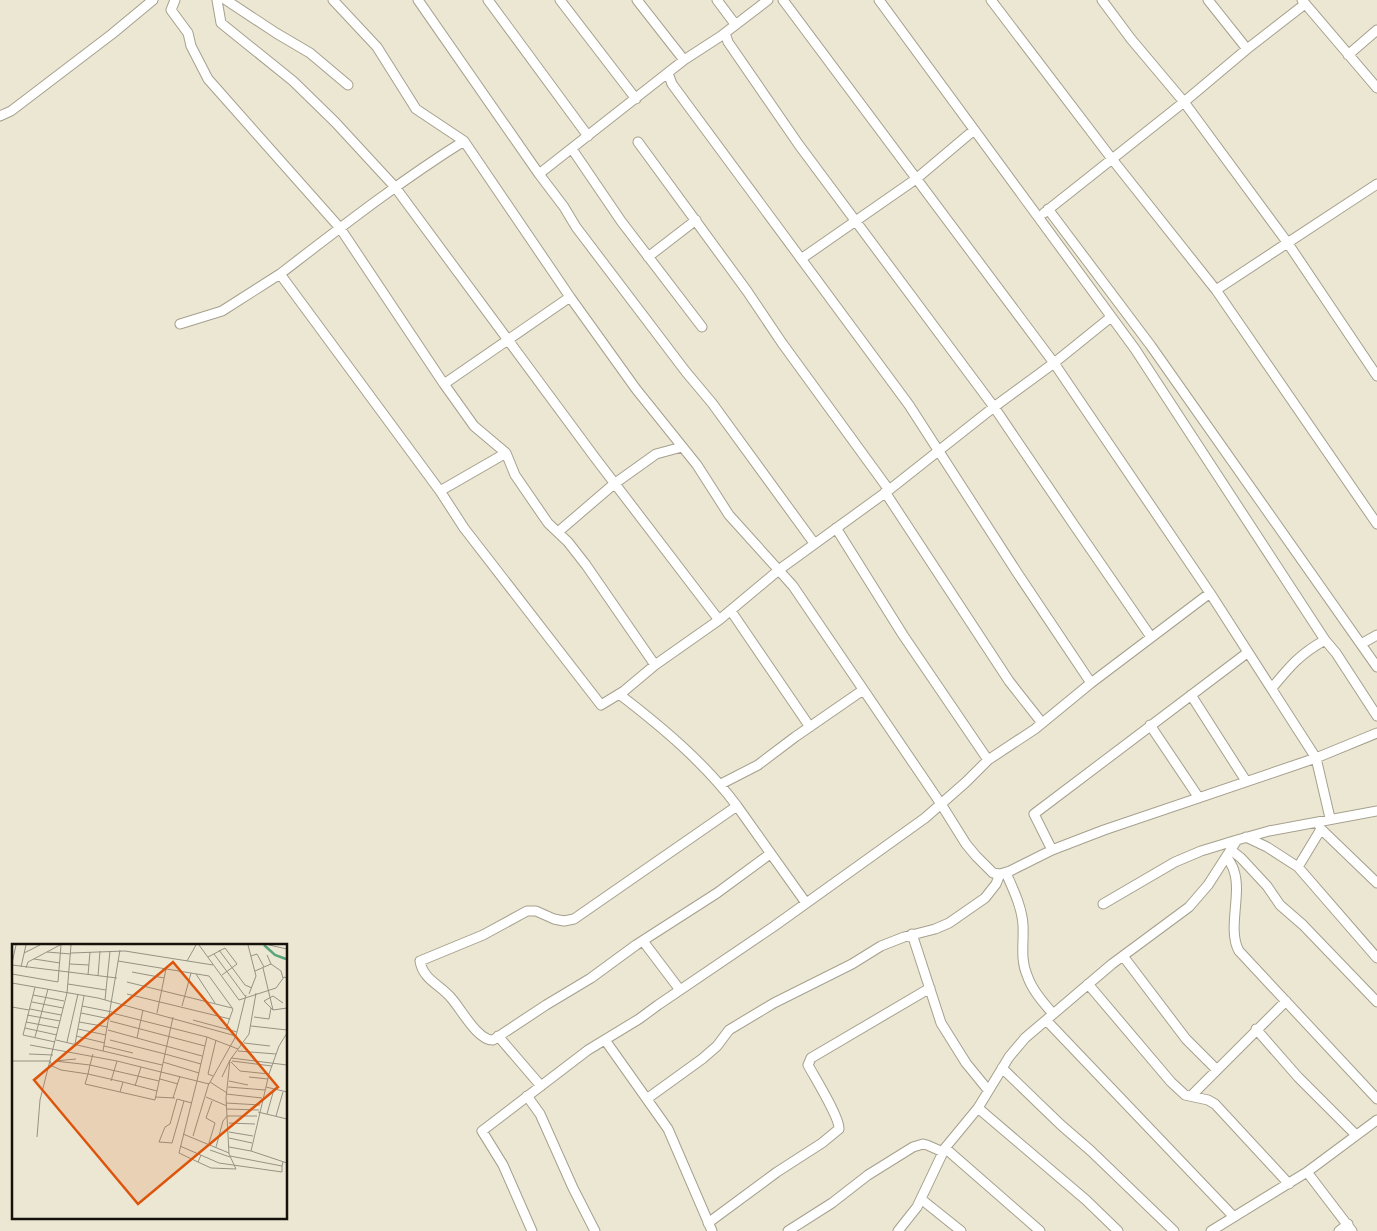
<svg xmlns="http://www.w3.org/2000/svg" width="1377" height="1231" viewBox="0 0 1377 1231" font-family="'Varela Round',sans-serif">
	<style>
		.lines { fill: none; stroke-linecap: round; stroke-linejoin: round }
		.street-casing { stroke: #a5a08d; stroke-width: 11 }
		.street { stroke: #fff; stroke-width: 9 }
		.inset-river { fill: none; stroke: #58a67c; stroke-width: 2.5 }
		.inset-road { fill: none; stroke: #969283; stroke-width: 1 }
		.view { fill: #dd550c; fill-opacity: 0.15; stroke: #dd550c; stroke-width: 2.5 }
		.inset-edge { fill: none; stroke: #14120b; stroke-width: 2.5 }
	</style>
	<rect width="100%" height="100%" fill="#ece7d3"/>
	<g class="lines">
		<defs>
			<path id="street" d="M175,0l-4,10 17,23 3,13 17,33 132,149 104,156 30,42 32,27 -66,38 -160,-217c60,-46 120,-93 184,-133
				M217,0l4,23 72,58 42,41 60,65 201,272 123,161
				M226,0l50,33 34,20 38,32
				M333,0l44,47 39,62 48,32 106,156 -126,87
				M418,0l121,174 145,-114 37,-24 47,-36
				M488,0l100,136
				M560,0l76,99
				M637,0l47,60
				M717,0l18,24
				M783,0l271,363 156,230 106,165 14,60
				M879,0l256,349 190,291 11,13 41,63
				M991,0l121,159 104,131 161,234
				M1102,0l29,39 53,63 103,140 90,134
				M1208,0l39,49
				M1302,0l75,88
				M725,33l3,9 71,103 195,262 80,118 77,112
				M1348,55l29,-25
				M668,73l4,11 237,321 109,169 73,109
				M0,116l11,-5 101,-77 41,-34
				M638,142l109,149 35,52 107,147
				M572,149l49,72 81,106
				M539,174l25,33 12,20 110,145 26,31 102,140
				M1048,209l103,137 226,321
				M1044,213l140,-111 63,-53 58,-45
				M648,257l48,-37
				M801,259l115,-80 58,-49
				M1216,290l161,-106
				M180,324l42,-13 58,-37
				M506,453l9,22 33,48 20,19 18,23 69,100
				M440,491l24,37 137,177 23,-14 31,-26 64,-45 61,-51 109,-79 105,-83 60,-44 57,-46
				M885,492l124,189 33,42
				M836,528l67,107 85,125
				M558,532l56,-48 42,-30 26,-7
				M1210,593l-119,90 -56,46 -47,31 -22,22 -25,22 25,40 10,12 17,17 7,1 10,-3 42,-21 52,-20 212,-72 61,-25
				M731,611l79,116
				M1361,644l16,-9
				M1272,688c18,-22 28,-34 53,-48
				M619,694c43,33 86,69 118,112
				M1191,695l55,86
				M1150,725l49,73
				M721,784l37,-19 37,-28 68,-47
				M1321,829l56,54
				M1246,837l21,10 31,20 79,91
				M1052,850l-18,-36 213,-161
				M1231,850l10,8 26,28 13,19 23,20 74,77
				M770,854l-53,39 -81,52 -45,33 -45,27 -53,35c-15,1 -32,-31 -41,-41 -11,-14 -29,-19 -32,-38l63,-26 44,-24h9l18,8 10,2 10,-2 163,-113 69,97
				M1227,857c2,4 6,9 7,14 8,23 -7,59 5,80l138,148
				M1298,867l23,-38 -2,-4
				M1006,873c7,16 16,34 17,52 1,17 -3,34 4,50 5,15 16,27 26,39
				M1103,904l72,-42 26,-11 36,-11
				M912,934l29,89 25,40 22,27
				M643,941l37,49
				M1123,956l63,83 31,31
				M1088,984l83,98 14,13 23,5 7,4 74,80
				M1046,1020l188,197
				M1256,1029l42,48 58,58
				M498,1036l43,50
				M605,1040l63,89 44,102
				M1002,1068l59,57 30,26 83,80
				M527,1096l13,18 33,74 22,43
				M1191,1096l95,-95
				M648,1098l54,-39 15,-13 12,-16 45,-27 78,-39 29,-18 23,-9 31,-8 14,-6 36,-25 11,-14 4,-10
				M978,1108l108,92 32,31
				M945,1148l95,83
				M1307,1172l45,59
				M921,1199l40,32
				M708,1223l69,-51 45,-29 17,-14c1,-11 -24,-51 -31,-64l3,-7 119,-70
				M532,1231l-29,-66 -21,-34 106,-81 51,-31 19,-14 115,-78 152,-109 16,-14 -148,-218 -64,-71 -32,-50 -61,-76 -66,-92
				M788,1231l44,-28 36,-28 45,-28 10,-3 4,1 16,7
				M898,1231l19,-24 28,-59 33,-40 31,-51 16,-19 87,-74 77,-57 19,-22 29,-45 32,-9 108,-20
				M1211,1231l96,-59 70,-52
				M1339,1231l9,-7"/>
		</defs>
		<!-- street casing -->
		<use href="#street" class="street-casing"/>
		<!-- street -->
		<use href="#street" class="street"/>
	</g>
	<!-- overview -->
	<g transform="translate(12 944)">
		<rect width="275" height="275" fill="#ece7d3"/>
		<path class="inset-river" d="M252,1l11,10 11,4"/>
		<path class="inset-road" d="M187,1l40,55 37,-12 8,-11 3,1M236,1l8,31 -7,18M257,1l18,4M207,6l26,35 7,3M35,8l24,2M12,9l16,-8M59,9l54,-2 88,14M202,10l31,42M239,12l6,-2 7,13 -9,4M196,13l17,-9 12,16 -15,11M22,15l26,4M106,17l91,15 24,33 -7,20M175,17l9,-16M0,19l4,-18M58,20l19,1M259,20l10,7 2,7M0,21l105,13M9,23l5,-22M252,23l7,-3 -4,-9M14,24l2,-6 32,-17M251,24l10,42 14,-2M120,28l32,6M0,30l46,8 3,-37M184,30l19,29M76,31l2,-23M86,32l2,-25M115,38l105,26M0,39l86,15 138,38M56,40l38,6M23,43l-12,48 32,7M115,50l103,25M21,51l31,6M93,56l5,-49M20,58l31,6M70,62l30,6M170,62l9,-33M0,63l17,3M18,65l31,6M261,66l-9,-9 9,-5 10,7M69,69l29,6M100,69l95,24 31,12M145,69l9,-44M15,71l33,6M242,73l15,2 2,-11M181,76l44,12M98,77l95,25M14,78l32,6M67,78l29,5M239,82l36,4M13,84l32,7M66,85l28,6M96,86l94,26M64,92l29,7M23,93l13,-48M195,93l-10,44 12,3 27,-48 10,-41M125,94l6,-28M44,96l47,11 17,-101M98,96l55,14M55,98l11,-48M232,99l26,3M63,100l9,-48M18,101l87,16 -6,20M92,102l29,7M91,107l59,14M226,107l38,3M17,110l24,1M153,110l36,10M219,114l56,7M0,117h38l2,5 9,4 27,4 35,8 -3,10 -35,-8 3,-10 2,-9 3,-11M43,117l35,4 69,16M43,117l21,-2M105,117l80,20 -18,72 19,9M220,117l40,5M151,118l36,11M219,118l9,9 29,3M201,132l-5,-2 8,-34M210,133l8,-17M237,133l19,2M148,135l18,5M217,137l19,4M111,138l34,9M198,138l17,11M123,142l6,-19M216,143l37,3M254,143l21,5M108,148l35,8 18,-83M214,150l36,4M143,153l20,1M194,153l21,9M161,154l7,-22M172,157l-12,42 -13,-1 6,-15 5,-3 7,-25 15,4M214,159l34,2M215,165l32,1M246,168l29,7M255,170l7,-25M215,172h30M264,172l7,-24M217,179l26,1M217,188l24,4M171,190l46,19M181,192l16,-53M25,193l3,-37 27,-107 4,-48M217,194l23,5M197,199l6,-20 -9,-5 6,-17M168,202l39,17 63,9v-6M204,203l7,-26 4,-5M217,203l22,4 18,-77 10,-28 8,-13M198,206l20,7M239,207l36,12M189,211l-3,7 13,6 25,1 -7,-15 -3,-56 4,-38 19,-26 7,-41M218,212l52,10 1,-4"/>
		<path class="view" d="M161,18l105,125 -140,117 -104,-124z"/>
		<rect width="275" height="275" class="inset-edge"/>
	</g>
</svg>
